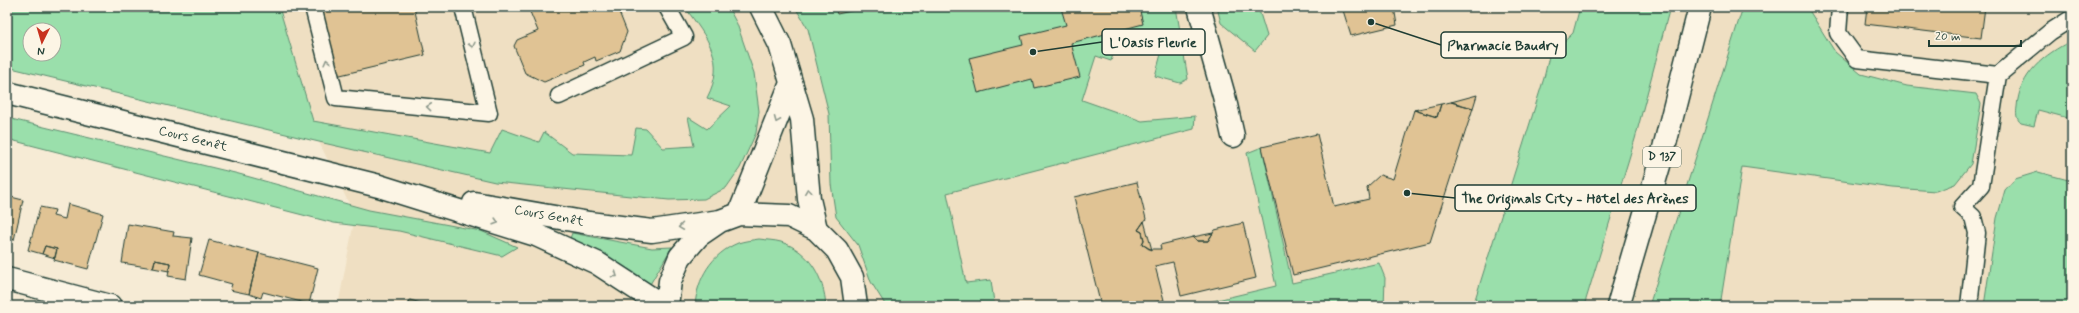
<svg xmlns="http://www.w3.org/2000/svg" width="2079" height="313" viewBox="0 0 2079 313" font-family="Mynerve,sans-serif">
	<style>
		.built { fill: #efdfc2 }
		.green { fill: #9adfab; stroke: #5c8e70; fill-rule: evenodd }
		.building { fill: #e0c394; stroke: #1f3d34 }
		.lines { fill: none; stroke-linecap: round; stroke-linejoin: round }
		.lane-casing { stroke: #1f3d34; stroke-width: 19 }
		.street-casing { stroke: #1f3d34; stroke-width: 25 }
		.secondary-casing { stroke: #1f3d34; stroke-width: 25 }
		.primary-casing { stroke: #1f3d34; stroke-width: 25 }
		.lane { stroke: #fcf5e5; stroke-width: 16 }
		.street { stroke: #fcf5e5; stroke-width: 22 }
		.secondary { stroke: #fcf5e5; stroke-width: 22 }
		.primary { stroke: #fcf5e5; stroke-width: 22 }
		.oneway { stroke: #8e998c }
		.labels { text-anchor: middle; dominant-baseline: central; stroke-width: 3; stroke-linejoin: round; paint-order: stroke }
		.shield { fill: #fcf5e5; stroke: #617469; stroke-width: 1 }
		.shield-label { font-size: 12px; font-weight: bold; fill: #1f3d34 }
		.street-label { font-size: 13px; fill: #1f3d34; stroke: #fcf5e5 }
		.leader { fill: none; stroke: #1f3d34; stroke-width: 1.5 }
		.callout-dot { fill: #1f3d34; stroke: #fcf5e5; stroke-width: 1.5 }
		.callout { fill: #fcf5e5; stroke: #1f3d34; stroke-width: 1.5 }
		.callout-label { font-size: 14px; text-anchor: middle; font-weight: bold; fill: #1f3d34 }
	</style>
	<rect width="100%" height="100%" fill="#f6ebd5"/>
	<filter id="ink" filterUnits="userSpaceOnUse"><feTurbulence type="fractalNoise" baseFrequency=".025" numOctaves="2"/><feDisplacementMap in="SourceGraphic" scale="8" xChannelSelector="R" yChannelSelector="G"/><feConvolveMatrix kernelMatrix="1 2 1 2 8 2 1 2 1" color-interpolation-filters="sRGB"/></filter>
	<g filter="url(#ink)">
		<!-- built -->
		<path class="built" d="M279,7h1793v299h-1734l17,-90 -36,-74z"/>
		<!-- green -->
		<path class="green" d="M7,7h272l34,114 177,32 12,-24 37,13 5,-10 28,21 59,2 5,-27 10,1 17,19 31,-2 -6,-29 19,12 24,-23 -24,-8c20,-39 0,-59 -22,-91h43l9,17 17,49 5,38 -3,22 -16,35 -14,20 -22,11 -35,1 -174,-18 -176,-40 -312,-75zM30,30h24v24h-24z
			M795,7h381l12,72 -8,4 -25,-7 6,-22 -44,-13 -6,20 -15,-5 -14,44 60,21 53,-5 -1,13 -247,64 19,90 25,-3 3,23 5,3h-113l-15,-24 -13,-37 -22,-28 -5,-33 -2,-70 -21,-85z
			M1217,7h41l9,29 -12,15 -34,-28z
			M1580,7h90l-35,132 -51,167h-111l71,-228 5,-22 24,-23z
			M1743,7h64l28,45 26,22 46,12 69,8 5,10 -10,60 -16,20 -19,7 -43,-3 -151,-21 -22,139h-71z
			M2072,34v85l-34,-9 -4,16 -13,-3c-5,-4 -5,-10 -4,-16 2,-33 28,-53 54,-66l-2,-6z
			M7,118l232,56 130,36 112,21 36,16 -15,9 -103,-25 -65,-8 -327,-84z
			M1262,147l30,136 87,-20 6,15 -1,28h-192l84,-20 -29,-133z
			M2038,172l34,9v125h-88l13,-88 8,-28 10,-11z
			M572,233l80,15 20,-1 -23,39 -80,-45z
			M759,239c7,1 15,1 22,3 29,9 43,36 45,64h-131c2,-27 16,-52 43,-63 6,-2 14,-3 21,-4z"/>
		<!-- building -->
		<path class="building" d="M321,7h93l11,48 -89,21z
			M528,7h89l10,25 -7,19 -24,10 -1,-4 -11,5 1,3 -41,17 -19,-9 -11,-27 3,-6 21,-9z
			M835,7h35l-33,7z
			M1066,7h73l4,17 -72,19 9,34 -46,11 -2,-9 -54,14 -9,-35 54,-13 -2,-9 45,-11 -5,-17z
			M1342,7h52l3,18 -46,11z
			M1867,7h118l-4,31 -116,-14z
			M1477,95l-4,13 -22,-6z
			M1451,102l22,6 -43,134 -137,33 -31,-128 55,-13 17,73 35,-8 -2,-12 13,-12 13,4 21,-69 23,7 4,-13z
			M1441,104l-4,13 -23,-7z
			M1137,182l9,37 -8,11 4,2 2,8 -2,4 7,5h12l-1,-4 33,-8 5,4h10l7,-11 28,-7 13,55 -75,18 -8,-34 -18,4 9,34 -24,6h-39l-27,-109z
			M7,196l16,4 -9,40 -7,-2z
			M68,204l35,10 -15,55 -34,-9 3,-11 -12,-3 -3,8 -14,-4 12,-43 15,3 -2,6 12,3z
			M1144,221l8,29 -10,-6 2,-4 -2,-8 -4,-2z
			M128,224l46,8 -1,4 19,2 -6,41 -18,-3 2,-13 -15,-3 -2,8 -31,-5z
			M1213,233l-5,8h-10l-5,-4z
			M209,240l50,13 -10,41 -19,-4 2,-6 -33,-9z
			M45,246l12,3 -2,9 -13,-4z
			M259,253l59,15 -9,36 -46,-12 -2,6 -12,-4z
			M155,260l15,3 -1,8 -16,-3z
			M2072,285v21h-4z
			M410,300l22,6h-24z"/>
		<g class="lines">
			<defs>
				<path id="lane" d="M313,7l23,91 153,15 -26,-106
					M1840,7l-2,26 19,26 141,16
					M559,96l125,-59 -17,-30
					M1969,306l8,-73 -4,-16 -11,-10 19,-21 17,-111 52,-43 22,-14"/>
				<path id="street" d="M1199,7l25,89 9,40
					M7,279l103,27"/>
				<path id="secondary" d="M761,7l19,38 22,74 7,80 7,30
					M7,93l372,93 157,49 61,28 66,43
					M474,203l115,20 63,8 68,-10
					M739,214l52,-131
					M667,306l3,-25 10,-24 18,-21 22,-15 19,-7 50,2 27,13 21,21 15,27 4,29"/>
				<path id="primary" d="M1618,306l45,-154 37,-145"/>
			</defs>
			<!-- lane casing -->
			<use href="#lane" class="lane-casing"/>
			<!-- street casing -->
			<use href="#street" class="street-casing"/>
			<!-- secondary casing -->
			<use href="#secondary" class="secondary-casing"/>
			<!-- primary casing -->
			<use href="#primary" class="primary-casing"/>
			<!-- lane -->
			<use href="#lane" class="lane"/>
			<!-- street -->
			<use href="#street" class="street"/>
			<!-- secondary -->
			<use href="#secondary" class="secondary"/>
			<!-- primary -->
			<use href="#primary" class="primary"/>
		</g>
		<!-- one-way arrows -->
		<defs><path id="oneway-chevron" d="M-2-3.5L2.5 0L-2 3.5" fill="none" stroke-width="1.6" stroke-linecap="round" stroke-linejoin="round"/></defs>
		<g class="oneway">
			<use href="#oneway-chevron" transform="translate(472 45) rotate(77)"/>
			<use href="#oneway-chevron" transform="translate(327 62) rotate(-104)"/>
			<use href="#oneway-chevron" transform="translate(429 107) rotate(-174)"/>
			<use href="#oneway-chevron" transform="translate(777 120) rotate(112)"/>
			<use href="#oneway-chevron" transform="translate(808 191) rotate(-97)"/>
			<use href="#oneway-chevron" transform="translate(496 222) rotate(17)"/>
			<use href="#oneway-chevron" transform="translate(681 227) rotate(172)"/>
			<use href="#oneway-chevron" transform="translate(615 275) rotate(34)"/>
		</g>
	</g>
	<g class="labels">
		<!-- shield labels -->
		<rect class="shield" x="1643" y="147" width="38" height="20" rx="3"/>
		<g class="shield-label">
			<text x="1662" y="157">D 137</text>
		</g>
		<!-- street labels -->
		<g class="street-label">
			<text transform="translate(193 139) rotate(14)">Cours Genêt</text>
			<text transform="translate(549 216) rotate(10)">Cours Genêt</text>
		</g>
	</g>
	<!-- callouts -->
	<path class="leader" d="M1033 52L1102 42M1371 22L1441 45M1407 193L1455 198"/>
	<g class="callout-dot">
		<circle cx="1033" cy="52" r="4"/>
		<circle cx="1371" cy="22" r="4"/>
		<circle cx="1407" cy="193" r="4"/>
	</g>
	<g class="callout">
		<rect x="1102" y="29" width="103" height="26" rx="4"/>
		<rect x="1441" y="32" width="125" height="26" rx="4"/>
		<rect x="1455" y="185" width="241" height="26" rx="4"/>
	</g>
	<g class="callout-label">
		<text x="1153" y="47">L'Oasis Fleurie</text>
		<text x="1503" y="50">Pharmacie Baudry</text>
		<text x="1575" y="203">The Originals City - Hôtel des Arènes</text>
	</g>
	<!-- margin -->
	<rect width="2079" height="313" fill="none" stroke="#fcf5e5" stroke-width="24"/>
	<rect x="12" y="12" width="2055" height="289" fill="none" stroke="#1f3d34" stroke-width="1.5" filter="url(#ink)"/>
	<!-- north arrow -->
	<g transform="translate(42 42) rotate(185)"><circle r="19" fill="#fcf5e5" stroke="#a4ab9e"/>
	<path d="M0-3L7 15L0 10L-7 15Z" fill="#c8321e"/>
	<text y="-6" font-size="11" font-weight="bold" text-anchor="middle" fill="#1f3d34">N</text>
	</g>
	<!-- scale -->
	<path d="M1929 40v6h92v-6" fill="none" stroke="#1f3d34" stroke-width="2"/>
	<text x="1935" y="40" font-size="12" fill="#1f3d34" stroke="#fcf5e5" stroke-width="3" paint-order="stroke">20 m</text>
</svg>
